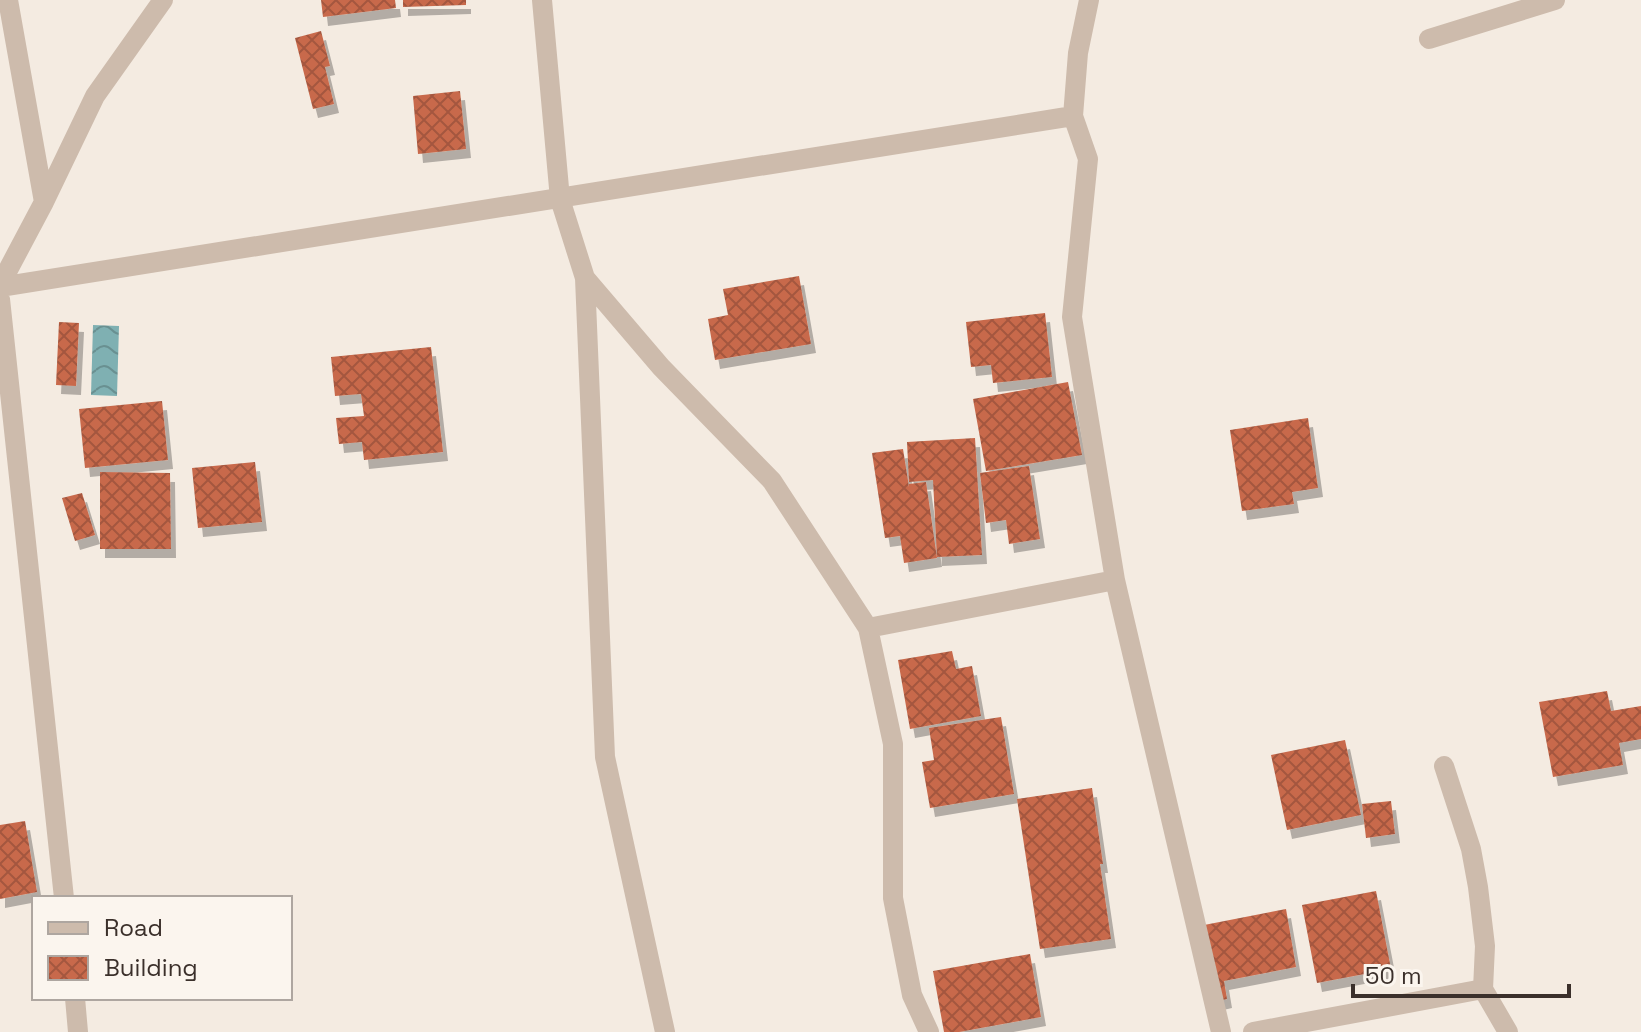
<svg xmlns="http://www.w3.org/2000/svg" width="1641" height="1032" viewBox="0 0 1641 1032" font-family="'Space Grotesk',sans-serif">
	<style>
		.water { fill: url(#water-waves) }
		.building { fill: url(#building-cross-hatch); filter: url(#shadow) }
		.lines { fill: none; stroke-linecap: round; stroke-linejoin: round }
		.minor { stroke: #cdbbac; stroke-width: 20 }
	</style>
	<defs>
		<pattern id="water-waves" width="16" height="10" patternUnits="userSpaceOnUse" patternTransform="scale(2)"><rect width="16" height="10" fill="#7fb0b2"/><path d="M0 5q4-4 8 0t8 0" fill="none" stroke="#699091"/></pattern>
		<pattern id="building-cross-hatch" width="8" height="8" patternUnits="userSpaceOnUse" patternTransform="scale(2)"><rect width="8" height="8" fill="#c8694b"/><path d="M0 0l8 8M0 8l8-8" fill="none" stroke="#a4573f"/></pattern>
		<filter id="shadow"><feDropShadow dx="5" dy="9" stdDeviation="0" flood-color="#0004"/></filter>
	</defs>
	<rect width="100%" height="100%" fill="#f4ebe1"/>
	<!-- water -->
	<path class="water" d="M93,325l26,1 -2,70 -26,-1z"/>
	<!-- building -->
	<path class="building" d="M321,0h74l1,8 -73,9z
		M403,0h63v5l-63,2z
		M321,31l9,35 -5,1 9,37 -21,5 -18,-71z
		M460,91l6,58 -48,5 -5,-58z
		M799,276l12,68 -96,16 -7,-41 20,-4 -5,-26z
		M1045,313l7,64 -59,6 -2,-18 -20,2 -5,-45z
		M59,322l20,1 -3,63 -20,-1z
		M431,347l12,105 -79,8 -2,-18 -23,2 -3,-26 28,-2 -3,-22 -26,2 -4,-39z
		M1068,382l14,73 -96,16 -13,-72z
		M162,401l6,59 -83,8 -6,-59z
		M1308,418l10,70 -26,4 2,12 -52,7 -12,-81z
		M975,438l7,117 -45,2 -4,-77 -24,2 -2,-40z
		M903,449l6,38v-3l17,-2 11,76 -33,5 -4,-27 -15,2 -13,-85z
		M255,462l7,60 -64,6 -6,-60z
		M1029,466l11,73 -31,5 -3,-24 -20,3 -6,-50z
		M100,472l70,1 1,76h-71z
		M82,493l13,42 -20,6 -13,-43z
		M952,651l4,18 16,-3 9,50 -71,13 -12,-69z
		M1607,691l4,20 30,-5v33l-22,4 4,22 -70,12 -14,-75z
		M1001,717l13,77 -84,14 -8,-46 12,-2 -5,-32z
		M1345,740l16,75 -74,15 -16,-75z
		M1092,788l11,76h-3l11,75 -71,10 -23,-150z
		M1391,801l4,33 -29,4 -4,-34z
		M25,821l12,71 -37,7v-74z
		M1376,891l15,78 -74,14 -15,-78z
		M1286,909l10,58 -72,14 3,18 -13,3 -15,-76z
		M1030,954l11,63 -82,15h-15l-11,-61z"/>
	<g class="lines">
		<!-- minor -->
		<path class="minor" d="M8,0l36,202
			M542,0l18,199 25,79 76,89 111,114 96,147 25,116v154l19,97 17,37
			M1089,0l-11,53 -5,63 15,43 -16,158 43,263 106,452
			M1429,39l126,-39
			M585,278l20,479 60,275
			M0,285l44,-83 51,-106 68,-96
			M0,287l1073,-171
			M0,299l64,599
			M868,628l247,-48
			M1444,766l27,83 7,38 7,59 -2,43 25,43
			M75,998l3,34
			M1253,1032l230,-43"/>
	</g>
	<!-- legend -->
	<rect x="32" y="896" width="260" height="104" fill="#fbf5ee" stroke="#aea6a0" stroke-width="2"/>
	<rect x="48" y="922" width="40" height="12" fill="#cdbbac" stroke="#aea6a0" stroke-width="2"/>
	<text x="104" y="936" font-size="24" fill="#3b302b">Road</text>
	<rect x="48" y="956" width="40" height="24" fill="url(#building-cross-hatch)" stroke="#aea6a0" stroke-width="2"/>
	<text x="104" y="976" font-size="24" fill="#3b302b">Building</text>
	<!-- scale -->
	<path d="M1353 984v12h216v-12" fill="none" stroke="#3b302b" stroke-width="4"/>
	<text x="1365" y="984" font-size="24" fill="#3b302b" stroke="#fbf5ee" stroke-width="6" paint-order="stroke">50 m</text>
</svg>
